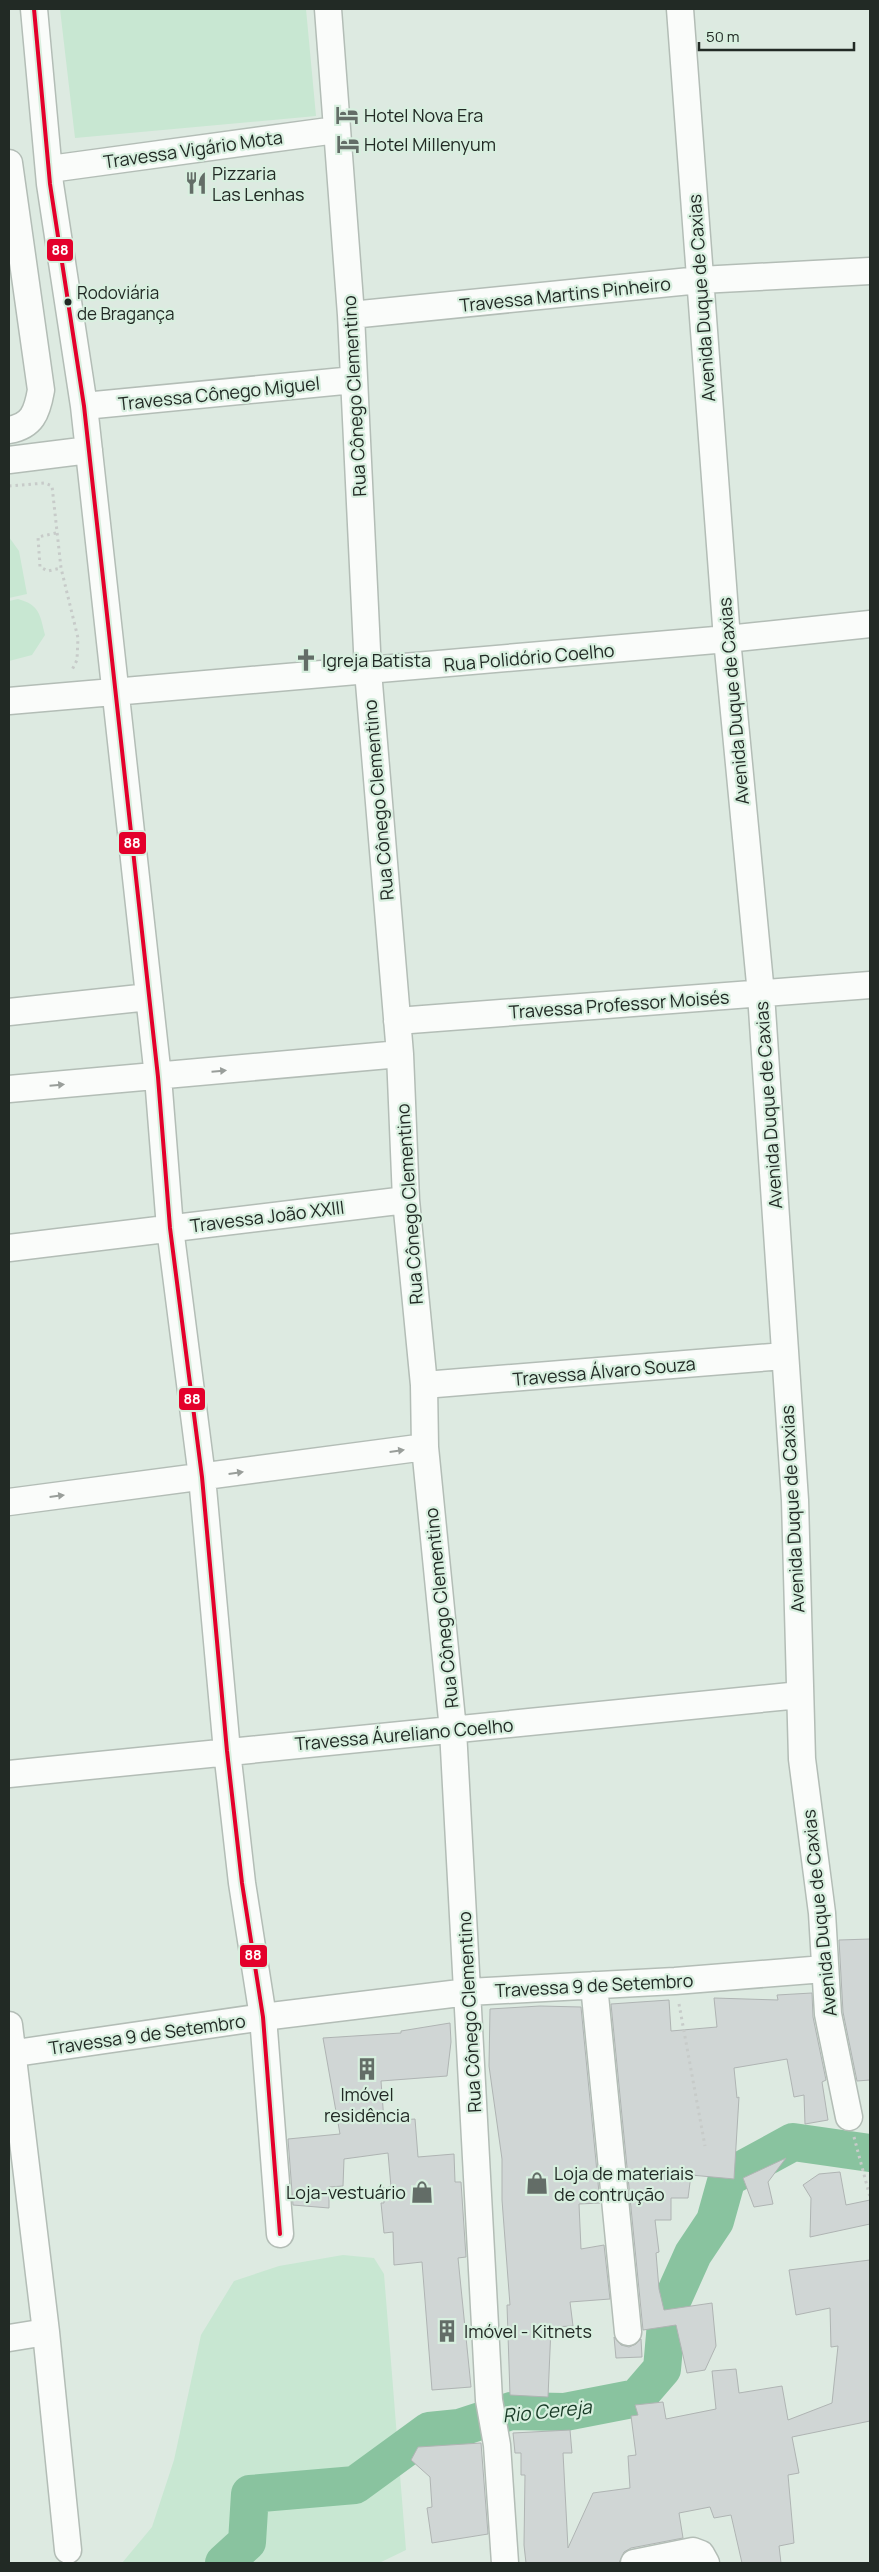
<svg xmlns="http://www.w3.org/2000/svg" width="879" height="2572" viewBox="0 0 879 2572" font-family="Manrope,sans-serif">
	<style>
		.green { fill: #c8e7d2 }
		.lines { fill: none; stroke-linecap: round; stroke-linejoin: round }
		.river { stroke: #89c39f; stroke-width: 38 }
		.building { fill: #d0d6d5; stroke: #afb4b3 }
		.minor-casing { stroke: #b3bdb6; stroke-width: 29 }
		.path { stroke: #c7cbc9; stroke-width: 3; stroke-dasharray: 2.5 4; stroke-linecap: butt }
		.minor { stroke: #fafcfa; stroke-width: 26 }
		.bus-1-casing { stroke: #d8efdf; stroke-width: 8 }
		.bus-1 { stroke: #e4002b; stroke-width: 4 }
		.oneway { fill: #999e9a }
		.bus-dot { fill: #222a25; stroke: #d8efdf; stroke-width: 2 }
		.labels { text-anchor: middle; dominant-baseline: central; stroke-width: 4.5; stroke-linejoin: round; paint-order: stroke }
		.bus-label { font-size: 17px; fill: #222a25; stroke: #d8efdf; text-anchor: start }
		.poi-label { font-size: 18px; fill: #222a25; stroke: #d8efdf; text-anchor: start }
		.street-label { font-size: 18px; fill: #222a25; stroke: #d8efdf }
		.water-label { font-size: 19px; font-style: italic; fill: #183a26; stroke: #d8efdf }
		.line-badge { stroke: #d8efdf; stroke-width: 2 }
		.badge-label { font-size: 14px; text-anchor: middle; font-weight: bold; fill: #fff }
	</style>
	<rect width="100%" height="100%" fill="#ddeae1"/>
	<!-- green -->
	<path class="green" d="M60,9h246l10,107 -241,22z
		M9,537l10,14 8,43 -18,4z
		M18,599c22,6 22,16 27,36l-13,20 -23,6v-60z
		M343,2255l31,3 10,16 22,276 -27,13h-257l30,-36 22,-67 27,-125 33,-54 45,-15z"/>
	<g class="lines">
		<!-- river -->
		<path class="river" d="M224,2563l23,-21 3,-48 105,-9 74,-54 30,-3 52,-17 54,1 72,-14 25,-29 5,-57 26,-58 22,-33 12,-43 66,-36 77,11"/>
	</g>
	<!-- building -->
	<path class="building" d="M870,1939v141l-13,1 -14,-69 -4,-72z
		M812,1993l1,24 13,63 -4,2 6,38 -23,4 -1,-29 -10,2 -7,-38 -53,9 3,30 2,-1 -5,82 -43,-4 -3,23h-17v22h-16l4,32 -3,1 3,36 5,21 48,-7 4,43 -11,24 -18,3 -11,-48 -33,5 -32,-326 58,-4 2,31 46,-4 -3,-29 64,2 -1,-5z
		M540,2006l41,1 19,196 -21,1 2,45 23,-4 6,54 -40,3 3,24 -22,1 -3,70 -38,-2 -3,-90h3l-8,-105v-41l-13,-93 1,-57z
		M450,2023l1,19 -4,34 -66,5 3,40 31,-2 3,38 36,-3 1,28h6l5,75 -8,1 13,129 -39,3 -10,-128 -28,3 -1,-33 -9,1 -3,-30h3l-1,-15 8,-1 -3,-34 -44,6 -1,27 -14,1v21l-36,-3 -5,-66 52,-5 -17,-96 78,-5v-2z
		M786,2158l-18,24 5,22 -19,3 -11,-29z
		M840,2172l6,33 24,-5v24l-60,13 1,-39 -8,-13 16,-11z
		M870,2260v161l-78,16 7,36 -11,2 6,68 -15,3 2,17h-39l-11,-48 -17,3 -4,-11 -31,6 4,25 -52,10 -7,4 -5,11h-93l-2,-18 1,-70h-4v-22h-6l-2,-20 57,-3 2,23h-9l5,95 25,-55 37,-5 -2,-32 8,-1 -5,-39 7,-1 -3,-10 28,-3 3,17 50,-10 -4,-38 24,-2 3,24 43,-7 6,34 44,-17 6,-57 -7,1 -1,-39 -34,7 -7,-45z
		M614,2337l7,8 8,2 7,-3 5,-5 1,18 -26,1z
		M481,2443l7,91 -56,9 -5,-35 5,-1 -2,-30 -19,-17 7,-13z"/>
	<g class="lines">
		<defs>
			<path id="minor" d="M34,9l16,175 34,222 74,671 12,151 32,249 25,274 15,132 21,134 17,217
				M328,9l23,306 17,356 32,383 6,146 18,185 1,62 28,283 36,670 8,45 8,118
				M680,9l47,630 34,355 34,506 7,259 20,154 6,101 21,103
				M50,169l286,-39
				M351,315l349,-35 170,-9
				M84,406l270,-26
				M9,430c23,-4 28,-17 32,-40l-32,-227
				M9,460l80,-10
				M9,701l718,-62 143,-15
				M9,1012l140,-15
				M397,1021l473,-36
				M9,1089l391,-35
				M9,1248l397,-48
				M424,1385l360,-29
				M9,1502l416,-55
				M9,1774l791,-79
				M594,1985l34,347
				M9,2025l37,307 22,218
				M9,2054l254,-37 205,-25 207,-11 149,-12
				M9,2338l37,-6
				M634,2563l59,-12 8,3 5,9"/>
		</defs>
		<!-- minor casing -->
		<use href="#minor" class="minor-casing"/>
		<!-- path -->
		<path class="path" d="M9,486l36,-3 7,3 9,82 17,70 -1,22 -6,12
			M56,533l-18,4 2,30 8,4 13,-3
			M679,2004l26,142
			M854,2137l16,60"/>
		<!-- minor -->
		<use href="#minor" class="minor"/>
		<defs>
			<path id="bus-1" d="M34,9l16,175 34,222 74,671 12,151 32,249 25,274 15,132 21,134 17,217"/>
		</defs>
		<!-- bus-1 casing -->
		<use href="#bus-1" class="bus-1-casing"/>
		<!-- bus-1 -->
		<use href="#bus-1" class="bus-1"/>
	</g>
	<!-- one-way arrows -->
	<defs><path id="oneway-solid" d="M-6-.8H1V-3.2L6.5 0L1 3.2V.8H-6Z" transform="scale(1.25)"/></defs>
	<g class="oneway">
		<use href="#oneway-solid" transform="translate(219 1071) rotate(-5)"/>
		<use href="#oneway-solid" transform="translate(57 1085) rotate(-5)"/>
		<use href="#oneway-solid" transform="translate(397 1451) rotate(-8)"/>
		<use href="#oneway-solid" transform="translate(236 1473) rotate(-8)"/>
		<use href="#oneway-solid" transform="translate(57 1496) rotate(-7)"/>
	</g>
	<!-- icons -->
	<defs>
		<symbol id="hotel-bare" viewBox="-9 -9 18 18"><path d="M-6-4.5h1.5V1H6V5H4.5V3h-9V5H-6ZM-4 0a1.8 1.8 0 1 1 3.6 0ZM.5 0V-2.5h3Q6-2.5 6 0Z" fill="#636d67" stroke="#d8efdf" stroke-width="2.5" paint-order="stroke"/></symbol>
		<symbol id="restaurant-bare" viewBox="-9 -9 18 18"><path d="M-5-6h1v4h1v-4h1v4h1v-4h1v5L-1.5 .5V6h-2V.5L-5-1ZM5-6V6H3V1.5H1.5Q1.5-4 5-6Z" fill="#636d67" stroke="#d8efdf" stroke-width="2.5" paint-order="stroke"/></symbol>
		<symbol id="church-bare" viewBox="-9 -9 18 18"><path d="M-1.2-6h2.4v3.5h3.3v2.4h-3.3V6h-2.4V-.1h-3.3v-2.4h3.3Z" fill="#636d67" stroke="#d8efdf" stroke-width="2.5" paint-order="stroke"/></symbol>
		<symbol id="building-bare" viewBox="-9 -9 18 18"><path d="M-4-6H4V6H1V3H-1V6H-4ZM-2.5-4.3h1.7v1.8h-1.7ZM.8-4.3h1.7v1.8H.8ZM-2.5-1h1.7V.8h-1.7ZM.8-1h1.7V.8H.8Z" fill="#636d67" stroke="#d8efdf" stroke-width="2.5" paint-order="stroke"/></symbol>
		<symbol id="shop-bare" viewBox="-9 -9 18 18"><path d="M-5-2.5h2.3a2.7 3.5 0 0 1 5.4 0H5L5.5 6h-11ZM-1.5-2.5h3a1.5 2.3 0 0 0-3 0Z" fill="#636d67" stroke="#d8efdf" stroke-width="2.5" paint-order="stroke"/></symbol>
	</defs>
	<g fill-rule="evenodd">
		<use href="#hotel-bare" x="331" y="99" width="32" height="32"/>
		<use href="#hotel-bare" x="332" y="128" width="32" height="32"/>
		<use href="#restaurant-bare" x="180" y="167" width="32" height="32"/>
		<use href="#church-bare" x="290" y="644" width="32" height="32"/>
		<use href="#building-bare" x="351" y="2053" width="32" height="32"/>
		<use href="#shop-bare" x="521" y="2167" width="32" height="32"/>
		<use href="#shop-bare" x="406" y="2176" width="32" height="32"/>
		<use href="#building-bare" x="431" y="2315" width="32" height="32"/>
	</g>
	<!-- markers -->
	<circle class="bus-dot" cx="68" cy="302" r="4.5"/>
	<g class="labels">
		<!-- bus labels -->
		<g class="bus-label">
			<text x="77" y="292">Rodoviária<tspan x="77" dy="21">de Bragança</tspan></text>
		</g>
		<!-- poi labels -->
		<g class="poi-label">
			<text x="364" y="115">Hotel Nova Era</text>
			<text x="364" y="144">Hotel Millenyum</text>
			<text x="212" y="173">Pizzaria<tspan x="212" dy="21">Las Lenhas</tspan></text>
			<text x="322" y="660">Igreja Batista</text>
			<text x="367" y="2094" text-anchor="middle">Imóvel<tspan x="367" dy="21">residência</tspan></text>
			<text x="554" y="2173">Loja de materiais<tspan x="554" dy="21">de contrução</tspan></text>
			<text x="406" y="2192" text-anchor="end">Loja-vestuário</text>
			<text x="464" y="2331">Imóvel - Kitnets</text>
		</g>
		<!-- street labels -->
		<g class="street-label">
			<text transform="translate(193 149) rotate(-8)">Travessa Vigário Mota</text>
			<text transform="translate(565 294) rotate(-6)">Travessa Martins Pinheiro</text>
			<text transform="translate(701 298) rotate(-94)">Avenida Duque de Caxias</text>
			<text transform="translate(219 393) rotate(-6)">Travessa Cônego Miguel</text>
			<text transform="translate(354 396) rotate(-93)">Rua Cônego Clementino</text>
			<text transform="translate(529 657) rotate(-5)">Rua Polidório Coelho</text>
			<text transform="translate(733 701) rotate(-95)">Avenida Duque de Caxias</text>
			<text transform="translate(378 800) rotate(-95)">Rua Cônego Clementino</text>
			<text transform="translate(619 1004) rotate(-4)">Travessa Professor Moisés</text>
			<text transform="translate(768 1105) rotate(-94)">Avenida Duque de Caxias</text>
			<text transform="translate(409 1204) rotate(-94)">Rua Cônego Clementino</text>
			<text transform="translate(267 1216) rotate(-7)">Travessa João XXIII</text>
			<text transform="translate(604 1371) rotate(-5)">Travessa Álvaro Souza</text>
			<text transform="translate(792 1509) rotate(-93)">Avenida Duque de Caxias</text>
			<text transform="translate(441 1608) rotate(-96)">Rua Cônego Clementino</text>
			<text transform="translate(404 1734) rotate(-5)">Travessa Áureliano Coelho</text>
			<text transform="translate(819 1913) rotate(-96)">Avenida Duque de Caxias</text>
			<text transform="translate(594 1985) rotate(-3)">Travessa 9 de Setembro</text>
			<text transform="translate(469 2012) rotate(-93)">Rua Cônego Clementino</text>
			<text transform="translate(147 2034) rotate(-8)">Travessa 9 de Setembro</text>
		</g>
		<!-- water labels -->
		<g class="water-label">
			<text transform="translate(547 2411) rotate(-6)">Rio Cereja</text>
		</g>
	</g>
	<g class="line-badge">
		<rect x="46" y="238" width="28" height="24" rx="5" fill="#e4002b"/>
		<rect x="118" y="831" width="29" height="24" rx="5" fill="#e4002b"/>
		<rect x="178" y="1387" width="28" height="24" rx="5" fill="#e4002b"/>
		<rect x="239" y="1944" width="29" height="24" rx="5" fill="#e4002b"/>
	</g>
	<g class="badge-label">
		<text x="60" y="255">88</text>
		<text x="132" y="848">88</text>
		<text x="192" y="1404">88</text>
		<text x="253" y="1960">88</text>
	</g>
	<!-- border -->
	<rect width="879" height="2572" fill="none" stroke="#222a25" stroke-width="20"/>
	<!-- scale -->
	<path d="M699 42v8h155v-8" fill="none" stroke="#222a25" stroke-width="2.5"/>
	<text x="706" y="42" font-size="15" fill="#222a25" stroke="#d8efdf" stroke-width="4" paint-order="stroke">50 m</text>
</svg>
